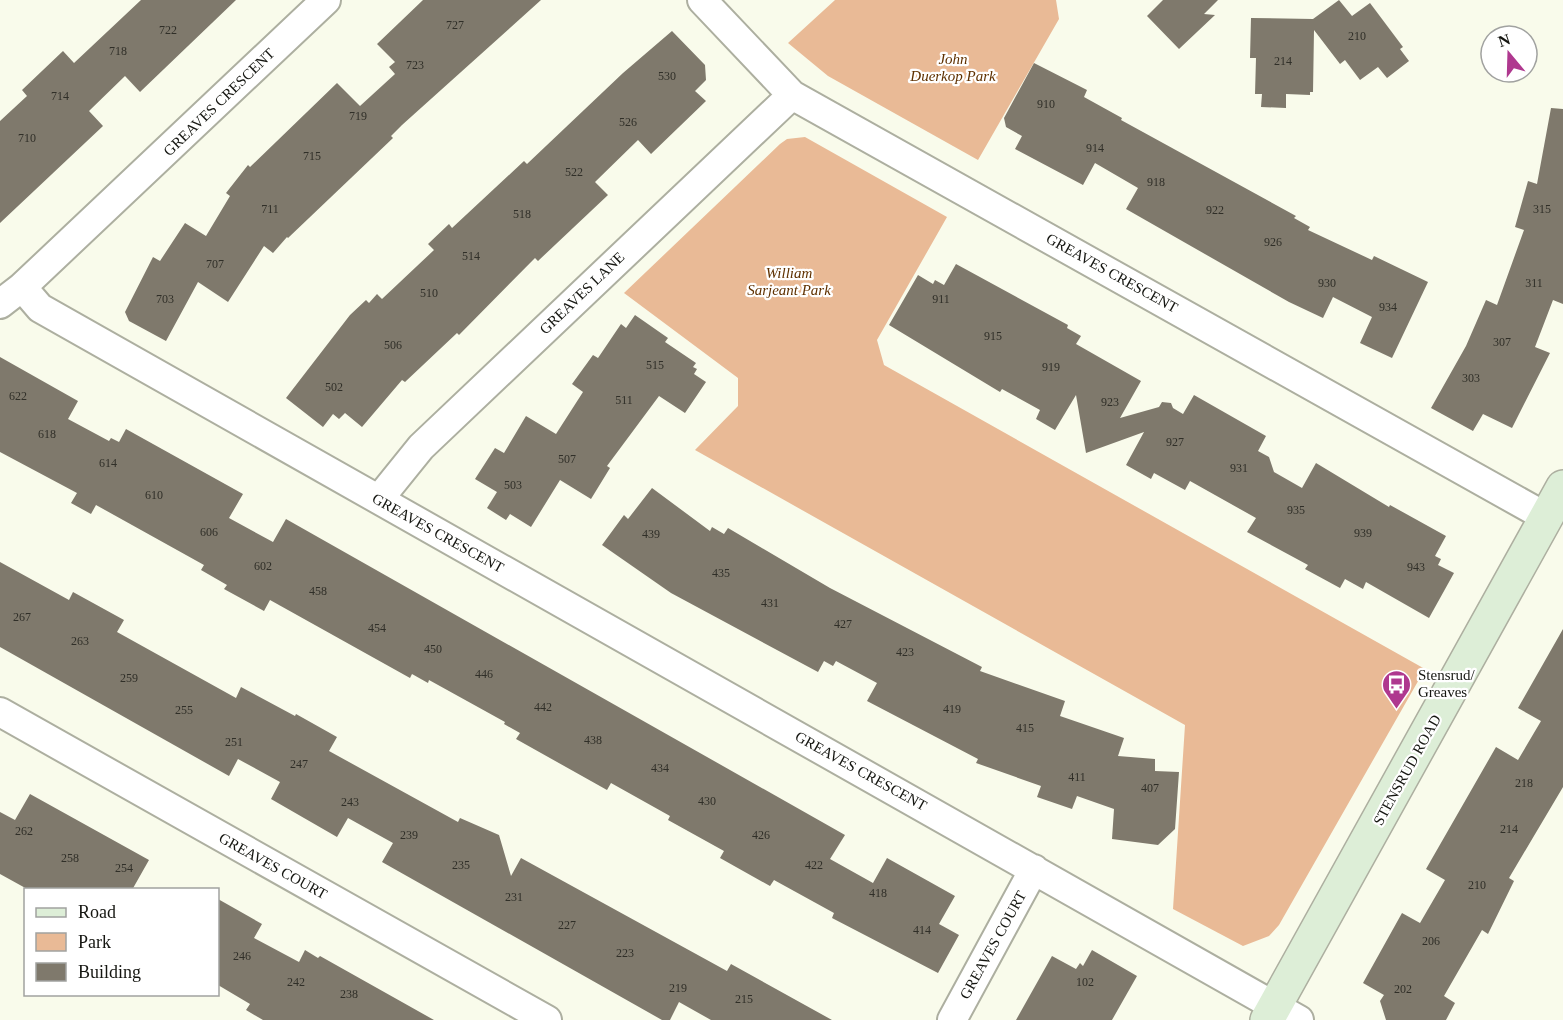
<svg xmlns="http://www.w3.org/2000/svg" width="1563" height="1020" viewBox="0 0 1563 1020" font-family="Georgia,serif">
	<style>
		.green { fill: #e9ba96 }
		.building { fill: #7f796c }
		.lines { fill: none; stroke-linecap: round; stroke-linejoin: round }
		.street-casing { stroke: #adafa0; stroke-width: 32 }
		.secondary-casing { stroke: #adafa0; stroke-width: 36 }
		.street { stroke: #fff; stroke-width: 28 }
		.secondary { stroke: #ddeed7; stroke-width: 33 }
		.labels { text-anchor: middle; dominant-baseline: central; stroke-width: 4.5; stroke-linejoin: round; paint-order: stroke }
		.number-label { font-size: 12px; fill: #302f28 }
		.park-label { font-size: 15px; font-style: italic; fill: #5f3100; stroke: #fff }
		.street-label { font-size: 15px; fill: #151611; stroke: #fff }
		.poi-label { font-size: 15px; fill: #151611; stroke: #fff; text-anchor: start }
	</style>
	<rect width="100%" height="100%" fill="#f9fbeb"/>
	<!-- green -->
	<path class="green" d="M835,0h221l3,19 -81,141 -150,-84 -40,-33z
		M805,137l142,80 -70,123 7,25 541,304 -146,256 -10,11 -26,10 -70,-37 12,-184 -490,-275 43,-44v-28l-114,-85 156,-149 7,-5z"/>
	<!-- building -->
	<path class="building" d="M141,0h95l-96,92 -15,-16 -36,35 14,15 -103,97v-102l27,-25 -5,-6 41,-39 11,12z
		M423,0h118l-139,125 -11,11 2,2 -105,100 -1,-1 -14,16 -9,-7 -36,56 -30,-20 -32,59 -37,-20 -4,-9 28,-55 7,4 25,-38 21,13 24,-40 -4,-3 22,-28 2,2 87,-84 23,23 35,-32 -6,-7 6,-5 -18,-18z
		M1163,0h55l-14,14 11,1 -36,34 -32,-33z
		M1339,0l13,16 18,-13 33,44 -3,2 9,12 -22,17 -9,-11 -18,13 -15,-20 -5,4 -26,-34 -1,62h-3v3l-24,-1v14l-25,-1 1,-13h-7l1,-36h-6l1,-40 62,1z
		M672,31l33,34 1,15 -11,11 11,10 -55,53 -13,-14 -43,42 13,13 -70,66 -3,-3 -76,77 -2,-2 -52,49 -3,-2 -40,47 -17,-14 -6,6 -6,-5 -10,13 -37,-29 64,-83 16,-15 3,3 8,-9 5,5 52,-49 -6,-6 21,-20 3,4 72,-67 3,3 96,-91z
		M1034,63l53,27 -3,7 38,21 -1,2 175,96 -2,2 16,9 -2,3 64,30 2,-4 54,26 -36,76 -32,-15 12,-26 -39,-20 -10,21 -34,-16 -163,-93 12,-21 -43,-25 -12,22 -68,-36 7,-13 -16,-9 -2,-9z
		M1551,108l12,1v195l-10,-4 -18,47 15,6 -38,75 -29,-14 -10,17 -42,-23 35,-62 20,-46 11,5 27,-75 -9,-3 13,-46 9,3z
		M956,264l112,61 -1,3 14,8 -5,8 65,37 -21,37 39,-11 3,-5 9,1 2,5 10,6 11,-19 72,41 -8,15 11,6 5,15 28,16 14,-25 73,44 1,-2 56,31 -11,20 6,3 -3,6 16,8 -25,45 -63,-36 -3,7 -18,-10 -5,9 -35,-19 3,-4 -61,-33 9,-14 -66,-37 -5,9 -31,-17 -3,6 -25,-14 18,-33 -58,21 -10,-58 -21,35 -19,-11 4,-9 -38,-21 -2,3 -111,-67 29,-50 15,9 2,-4 9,5z
		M635,315l33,23 -3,4 31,21 -3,4 4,2 -3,5 12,8 -21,31 -26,-17 -52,70 3,2 -19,31 -31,-19 -29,47 -21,-13 -4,6 -19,-12 10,-16 -22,-13 20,-31 9,5 22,-37 30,18 27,-42 -11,-8 21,-29 5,3 23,-34 5,4z
		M0,357l78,44 -10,18 41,22 2,-3 8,4 7,-13 117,65 -14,24 44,24 13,-23 559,316 -15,24 43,24 14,-25 68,38 -16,28 20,11 -21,38 -106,-55 2,-5 -60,-33 -4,6 -50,-28 4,-7 -56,-31 2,-4 -59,-33 -4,7 -91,-51 4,-6 -16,-9 1,-2 -76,-42 -1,3 -16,-9 -2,4 -140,-78 -6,11 -40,-22 3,-4 -26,-15 3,-5 -108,-60 -5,9 -20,-11 6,-10 -77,-41z
		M652,488l58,43 2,-4 12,7 4,-6 102,60 152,79 -2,4 85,30 -5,15 64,22 -6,18 37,3v12l24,1 -4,57 -17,16 -46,-6 2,-30 -37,-13 -5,13 -35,-12 4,-11 -65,-23 2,-4 -111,-58 10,-18 -41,-22 -3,5 -9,-5 -6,11 -147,-79 -69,-48 22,-30 4,4z
		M0,562l69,38 4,-8 51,28 -7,12 119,66 5,-11 54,29 1,-2 41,23 -8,14 129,71 2,-4 39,17 12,41 10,-18 206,113 4,-7 101,56h-121l-32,-18 -9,18h-8l-280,-158 11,-19 -45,-25 -11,19 -66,-38 9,-17 -42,-23 -9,17 -229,-129z
		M1563,629v158l-54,91 5,3 -26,53 -6,-4 -38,66 11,7 -9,17h-60l-6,-19 4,-6 -21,-12 39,-70 18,10 25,-43 -19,-11 70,-122 22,13 23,-39 -23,-13z
		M30,794l119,66 -17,30h-103l-29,-16v-62l15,8z
		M218,899l44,25 -8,14 45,24 6,-12 13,8 2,-2 114,64h-171l-17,-10 4,-6 -32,-19z
		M1092,950l45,26 -25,44h-96l36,-64 24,13 4,-6 3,3z"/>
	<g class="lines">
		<defs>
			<path id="street" d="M326,0l-304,287 18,21 1259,712
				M702,0l90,95 754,422
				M0,304l22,-17
				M379,499l42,-52 371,-352
				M0,712l547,308
				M952,1020l82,-151"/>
			<path id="secondary" d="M1267,1020l296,-533"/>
		</defs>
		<!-- street casing -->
		<use href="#street" class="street-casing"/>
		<!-- secondary casing -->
		<use href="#secondary" class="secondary-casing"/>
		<!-- street -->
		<use href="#street" class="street"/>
		<!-- secondary -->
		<use href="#secondary" class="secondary"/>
	</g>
	<!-- icons -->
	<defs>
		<symbol id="bus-pin" viewBox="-11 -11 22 30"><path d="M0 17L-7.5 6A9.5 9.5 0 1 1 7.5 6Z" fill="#af388f" stroke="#fff"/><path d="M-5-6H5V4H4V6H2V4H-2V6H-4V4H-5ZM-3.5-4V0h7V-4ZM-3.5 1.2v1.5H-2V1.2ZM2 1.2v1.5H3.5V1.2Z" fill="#fff"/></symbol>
	</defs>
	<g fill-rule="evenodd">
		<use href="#bus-pin" x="1380" y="668" width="33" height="45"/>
	</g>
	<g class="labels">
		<!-- number labels -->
		<g class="number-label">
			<text x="455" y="25">727</text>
			<text x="168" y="30">722</text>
			<text x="1357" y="36">210</text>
			<text x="118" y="51">718</text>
			<text x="1283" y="61">214</text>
			<text x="415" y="65">723</text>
			<text x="667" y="76">530</text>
			<text x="60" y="96">714</text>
			<text x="1046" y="104">910</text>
			<text x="358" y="116">719</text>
			<text x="628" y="122">526</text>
			<text x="27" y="138">710</text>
			<text x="1095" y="148">914</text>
			<text x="312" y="156">715</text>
			<text x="574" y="172">522</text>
			<text x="1156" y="182">918</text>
			<text x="270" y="209">711</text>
			<text x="1542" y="209">315</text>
			<text x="1215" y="210">922</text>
			<text x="522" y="214">518</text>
			<text x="1273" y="242">926</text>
			<text x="471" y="256">514</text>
			<text x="215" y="264">707</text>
			<text x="1327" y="283">930</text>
			<text x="1534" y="283">311</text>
			<text x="429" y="293">510</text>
			<text x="165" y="299">703</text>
			<text x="941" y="299">911</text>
			<text x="1388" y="307">934</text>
			<text x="993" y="336">915</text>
			<text x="1502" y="342">307</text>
			<text x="393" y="345">506</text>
			<text x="655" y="365">515</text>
			<text x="1051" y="367">919</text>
			<text x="1471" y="378">303</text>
			<text x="334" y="387">502</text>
			<text x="18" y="396">622</text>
			<text x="624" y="400">511</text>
			<text x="1110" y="402">923</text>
			<text x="47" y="434">618</text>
			<text x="1175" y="442">927</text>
			<text x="567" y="459">507</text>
			<text x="108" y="463">614</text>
			<text x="1239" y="468">931</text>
			<text x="513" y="485">503</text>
			<text x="154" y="495">610</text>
			<text x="1296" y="510">935</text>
			<text x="209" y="532">606</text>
			<text x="1363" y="533">939</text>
			<text x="651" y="534">439</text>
			<text x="263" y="566">602</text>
			<text x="1416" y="567">943</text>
			<text x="721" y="573">435</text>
			<text x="318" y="591">458</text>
			<text x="770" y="603">431</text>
			<text x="22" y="617">267</text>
			<text x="843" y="624">427</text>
			<text x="377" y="628">454</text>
			<text x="80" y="641">263</text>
			<text x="433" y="649">450</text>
			<text x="905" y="652">423</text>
			<text x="484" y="674">446</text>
			<text x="129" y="678">259</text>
			<text x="543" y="707">442</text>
			<text x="952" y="709">419</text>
			<text x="184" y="710">255</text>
			<text x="1025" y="728">415</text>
			<text x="593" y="740">438</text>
			<text x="234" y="742">251</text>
			<text x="299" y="764">247</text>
			<text x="660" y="768">434</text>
			<text x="1077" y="777">411</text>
			<text x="1524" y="783">218</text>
			<text x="1150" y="788">407</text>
			<text x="707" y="801">430</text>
			<text x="350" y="802">243</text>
			<text x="1509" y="829">214</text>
			<text x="24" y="831">262</text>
			<text x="409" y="835">239</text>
			<text x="761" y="835">426</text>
			<text x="70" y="858">258</text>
			<text x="461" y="865">235</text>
			<text x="814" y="865">422</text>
			<text x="124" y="868">254</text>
			<text x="1477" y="885">210</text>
			<text x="878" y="893">418</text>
			<text x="514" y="897">231</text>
			<text x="567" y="925">227</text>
			<text x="922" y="930">414</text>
			<text x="1431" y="941">206</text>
			<text x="625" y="953">223</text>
			<text x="242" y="956">246</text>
			<text x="296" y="982">242</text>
			<text x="1085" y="982">102</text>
			<text x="678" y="988">219</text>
			<text x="1403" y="989">202</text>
			<text x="349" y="994">238</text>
			<text x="744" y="999">215</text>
		</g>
		<!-- park labels -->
		<g class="park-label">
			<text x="953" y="59">John<tspan x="953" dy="17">Duerkop Park</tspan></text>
			<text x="789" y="273">William<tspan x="789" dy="17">Sarjeant Park</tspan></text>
		</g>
		<!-- street labels -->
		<g class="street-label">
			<text transform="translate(219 102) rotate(-44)">GREAVES CRESCENT</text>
			<text transform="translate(1112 273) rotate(29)">GREAVES CRESCENT</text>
			<text transform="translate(582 293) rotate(-44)">GREAVES LANE</text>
			<text transform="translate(438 533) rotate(29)">GREAVES CRESCENT</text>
			<text transform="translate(1407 770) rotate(-61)">STENSRUD ROAD</text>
			<text transform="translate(861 771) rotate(29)">GREAVES CRESCENT</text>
			<text transform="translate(273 866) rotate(29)">GREAVES COURT</text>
			<text transform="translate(993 945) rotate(-61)">GREAVES COURT</text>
		</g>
		<!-- poi labels -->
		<g class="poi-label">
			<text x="1418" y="675">Stensrud/<tspan x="1418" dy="17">Greaves</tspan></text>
		</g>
	</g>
	<!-- legend -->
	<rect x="24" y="888" width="195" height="108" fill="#ffffff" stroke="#a1a2a0" stroke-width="1.5"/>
	<rect x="36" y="908" width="30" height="9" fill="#ddeed7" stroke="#a1a2a0" stroke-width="1.5"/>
	<text x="78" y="918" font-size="18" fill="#151611">Road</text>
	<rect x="36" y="933" width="30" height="18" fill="#e9ba96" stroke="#a1a2a0" stroke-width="1.5"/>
	<text x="78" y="948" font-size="18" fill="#151611">Park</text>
	<rect x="36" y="963" width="30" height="18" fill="#7f796c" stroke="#a1a2a0" stroke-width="1.5"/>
	<text x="78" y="978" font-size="18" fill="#151611">Building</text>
	<!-- north arrow -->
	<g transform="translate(1509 54) rotate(341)"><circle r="28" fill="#ffffff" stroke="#a1a2a0" stroke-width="1.5"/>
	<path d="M0-4.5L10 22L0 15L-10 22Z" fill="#af388f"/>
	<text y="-9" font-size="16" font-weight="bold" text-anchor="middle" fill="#151611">N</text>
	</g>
</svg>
